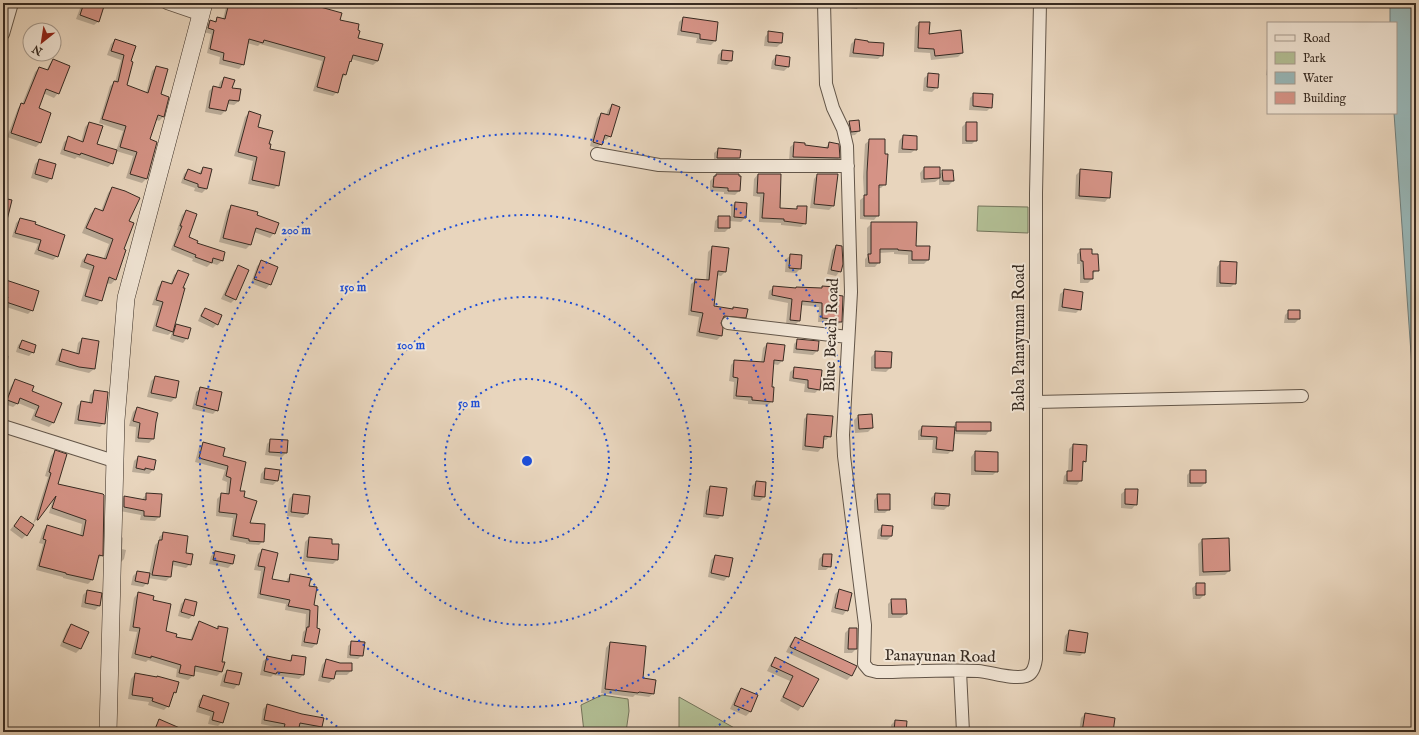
<svg xmlns="http://www.w3.org/2000/svg" width="1419" height="735" viewBox="0 0 1419 735" font-family="'IM FELL English',serif">
	<style>
		.green { fill: #b2be94; stroke: #74745b }
		.water { fill: #98b7b8; stroke: #717f7c }
		.shadow { fill: #0003; fill-rule: evenodd }
		.building { fill: #d59386; stroke: #372b22 }
		.lines { fill: none; stroke-linecap: round; stroke-linejoin: round }
		.street-casing { stroke: #635649; stroke-width: 14 }
		.secondary-casing { stroke: #372b22; stroke-width: 18 }
		.street { stroke: #f0e4d4; stroke-width: 12 }
		.secondary { stroke: #f0e4d4; stroke-width: 17 }
		.ring { fill: none; stroke: #1d4ed8; stroke-width: 2; stroke-dasharray: 2 4 }
		.labels { text-anchor: middle; dominant-baseline: central; stroke-width: 4; stroke-linejoin: round; paint-order: stroke }
		.street-label { font-size: 16px; fill: #372b22; stroke: #f0e4d4 }
		.centre { fill: #1d4ed8; stroke: #f0e4d4; stroke-width: 2 }
		.ring-label { font-size: 12px; text-anchor: middle; font-weight: bold; fill: #1d4ed8; stroke: #f0e4d4; stroke-width: 4; stroke-linejoin: round; paint-order: stroke }
	</style>
	<rect width="100%" height="100%" fill="#e8d5bd"/>
	<filter id="stains"><feTurbulence type="fractalNoise" baseFrequency=".005" numOctaves="4"/><feColorMatrix values="0 0 0 0 .2 0 0 0 0 .09 0 0 0 0 .02 0 0 0 .5 -.17"/></filter>
	<radialGradient id="worn" r=".72"><stop offset=".6" stop-color="#630" stop-opacity="0"/><stop offset="1" stop-color="#630" stop-opacity=".3"/></radialGradient>
	<!-- green -->
	<path class="green" d="M978,206l50,1v26l-51,-2z
		M602,695l26,4 1,12 -3,21h-42l-3,-27z
		M679,697l59,33 11,2h-70z"/>
	<!-- water -->
	<path class="water" d="M1390,3h26v421l-22,-311h2v-90h-6z"/>
	<!-- shadow -->
	<path class="shadow" d="M82,3h22l-5,18 -5,4 -18,-6z
		M227,3h74l37,18 19,18 24,6 -3,16 -5,4 -22,-6 -3,4 -3,12 -4,4 -4,13 -4,4 -20,-5 9,-30 -62,-17 -2,2 -11,-3 -4,21 -4,5 -20,-5 1,-7 -13,-4 4,-19 -7,-2 2,-7 4,-4 4,1 4,-4 5,1z
		M844,3h17l-4,6 -13,-2z
		M683,18l32,23 -4,4 -15,-2 1,-5 -20,-3 2,-13z
		M920,23l8,12 34,18 -4,4 -27,3 -1,-7 -16,-1 1,-25z
		M769,32l12,11 -4,4 -13,-1 1,-9z
		M115,40l15,22 -4,24 20,7 6,-22 4,-4 7,50 -4,4 -4,-2 -6,21 7,2 -10,37 -4,4 -16,-5 7,-22 -17,-5 7,-20 -24,-8 11,-37 5,-4 6,-22 -14,-5 4,-11zM153,113l8,2v2z
		M855,40l12,3 15,12 -4,4 -29,-2 2,-13z
		M722,51l9,10 -4,4 -10,-1 1,-9z
		M776,56l12,11 -4,4 -13,-2 1,-8z
		M53,60l5,33 -4,5 -11,-5 -6,16 13,4 -10,30 -4,4 -29,-10 11,-29 4,-4 13,-32 4,-4 7,3 3,-6z
		M1268,62v14l-2,-1z
		M929,74l8,13 -5,5 -9,-1 1,-13z
		M224,78l15,23 -5,4 -7,-1 -2,7 -4,4 -16,-3 4,-21 4,-4 5,1 2,-6z
		M974,94l17,13 -4,4 -18,-1 1,-12z
		M612,105l-2,31 -4,4 -3,-1 -2,5 -4,4 -7,-2 7,-28 4,-4 5,1 2,-5z
		M249,113l8,15 11,17 10,40 -4,4 -26,-5 5,-23 -19,-5 11,-39z
		M850,122l9,9 -4,4 -8,1 -1,-10z
		M89,123l7,21 16,19 -4,4 -31,-10 -2,2 -15,-5 4,-12 5,-4 12,4 4,-15z
		M966,123l10,17 -4,4h-10v-17z
		M903,136l13,13 -5,4h-13l1,-12z
		M870,140l15,44 -4,4h-3v27l-4,5 -14,-1v-19l4,-3 -1,-20 2,-33z
		M795,143l9,3 21,2 4,-4 9,1 1,13 -4,4 -46,-1 1,-14z
		M719,149l21,1 -1,8 -4,4h-21v-9z
		M39,160l12,18 -4,5 -16,-5 4,-14z
		M203,168l3,21 -4,4 -8,-2 1,-3 -14,-5 3,-9 4,-4 10,4z
		M924,168l15,7 4,-4 10,10 -4,4h-10v-6l-4,3 -14,1 -1,-10z
		M1081,170l28,27 -4,5 -30,-3 1,-24z
		M717,174l22,17 -4,4 -11,-1v-2l-14,-1v-10z
		M758,174l21,34 16,2 3,-3 7,16 -4,4 -20,-2v-2l-22,-1 1,-25 -7,-1 1,-17z
		M818,174l15,32 -4,4 -19,-2 4,-29z
		M112,188l15,34 -4,28 -7,29 -5,5 -5,-1 -5,17 -4,5 -16,-4 9,-31 -10,-3 2,-7 5,-5 16,5 6,-16 -27,-11 8,-19 5,-5 6,2 7,-18z
		M735,203l10,15 -4,4 -12,-1v7l-4,4h-11l1,-11 4,-4h12v-10z
		M231,207l24,9 19,17 -4,5 -16,-6 -4,13 -4,4 -27,-7 8,-31z
		M186,211l2,27 34,23 -5,4 -6,-2 -4,4 -15,-6 1,-2 -22,-9 7,-20h-1l5,-15z
		M20,219l14,6 23,31 -4,4 -19,-6 4,-10 -26,-7 4,-14z
		M872,223l43,24 13,13 -4,4h-16v-9l-14,-1v-2l-15,1v9l-4,5h-10v-8l2,-2v-29z
		M836,246l4,25 -4,5 -9,-2 5,-24z
		M713,247l12,25 -4,4 -4,-1 -4,32 19,3 2,-2 11,9 -4,4 -20,-1v16l-4,4 -21,-4 3,-19 -11,-2 3,-31 5,-4 10,1 2,-29z
		M1081,250l10,5 7,15 -6,4v5l-4,4h-8v-19h-3v-10z
		M791,255l9,14 -4,4 -11,-1 1,-13z
		M262,261l8,23 -4,5 -15,-6 6,-17z
		M1221,262l14,21 -4,4h-15l1,-20z
		M238,267l-3,32 -4,4 -10,-4 13,-28z
		M178,271l4,17 -9,41 3,-4 11,13 -4,5 -13,-4 2,-7 -4,3 -16,-4 7,-25 -7,-1 6,-18 4,-5 8,3 4,-10z
		M3,280l29,30 -4,4 -25,-8z
		M774,287l21,2 1,-1 38,8 7,25 -4,5 -8,-1 1,-3h-12l1,-15 -19,-2 -1,16 -4,4 -9,-1 2,-21 -20,-4 1,-8z
		M1065,290l15,19 -4,4 -18,-2 2,-17z
		M205,309l12,15 -4,4 -15,-7 3,-7z
		M1289,311l10,8 -4,4h-11l1,-8z
		M82,339l12,30 -5,4 -34,-8 4,-11 4,-4 13,4 2,-11z
		M798,340l19,11 -4,4 -20,-2 1,-9z
		M22,341l11,11 -4,4 -13,-4 2,-7z
		M767,344l15,17 -4,4 -5,-1 -2,24 1,13 -4,4 -20,-1v-3l-15,-2 1,-17 -5,-1 2,-16 4,-4 26,2 2,-15z
		M876,352l14,16 -4,4 -15,-1v-14z
		M3,355l6,1 -3,11 -3,3z
		M795,368l24,21 -4,4 -11,-1 1,-8 -16,-3 1,-9z
		M155,377l20,21 -4,4 -24,-5 4,-16z
		M15,381l16,10 30,12 -8,20 -4,4 -18,-7 4,-10 -17,-7 -5,4 -9,-3 7,-18z
		M201,388l16,22 -4,4 -21,-5 4,-17z
		M94,391l10,32 -4,4 -26,-3 3,-18 4,-4 8,1 1,-8z
		M137,408l16,31 -4,4 -14,-1 1,-15 -7,-1 4,-14z
		M808,415l22,21 -4,4h-4v7l-4,5 -16,-2 2,-31z
		M858,416l14,12 -4,4 -13,1 -1,-13z
		M956,423l34,7 -4,5 -33,-1 -1,16 -4,4 -16,-1 1,-13h-15v-9l4,-4 30,1z
		M3,436l5,1 -5,16z
		M271,440l15,13 -4,4 -17,-2 2,-11z
		M204,443l17,14 24,6 -7,28 5,6 6,27 14,17 -4,4 -13,-1v-1l-16,-3 3,-22 -17,-2 1,-17 4,-4h5l1,-13 -5,-2 3,-10 -30,-8 4,-15z
		M1073,445l12,16 -3,4 -1,15 -4,5 -14,-1 1,-8 4,-4 1,-23z
		M55,451l2,33 45,11v60l-5,5 -5,20 -4,4 -25,-6v-1l-27,-7 7,-26 -4,-1 4,-12 4,-5 33,10 2,-12 -33,-11 4,-14 -20,25 15,-47 -3,-1 6,-20z
		M975,452l22,19 -4,4h-22v-18z
		M138,457l17,4 -2,9 -4,4 -17,-2 2,-11z
		M265,469l12,12 -4,4 -13,-2 1,-9z
		M1191,471l14,12 -4,4h-14v-12z
		M756,482l8,15 -4,4 -9,-1 1,-14z
		M710,487l12,28 -4,4 -15,-2 3,-26z
		M1126,490l10,14 -4,5 -11,-1v-14z
		M147,494l12,23 -4,4 -15,-1 1,-5 -21,-4v-10l4,-4 18,4 1,-3z
		M935,494l14,1 -1,11 -4,4 -13,-1v-11z
		M293,495l14,19 -4,4 -16,-2 2,-17z
		M878,495l11,14 -4,4h-11v-13z
		M21,517l5,18 -4,4 -12,-9z
		M882,526l10,10 -5,4 -10,-1 1,-9z
		M164,533l21,21 5,10 -4,4 -14,-3 -2,12 -4,4 -18,-3 -1,5 -4,4 -12,-2 2,-9 4,-4 12,2 6,-29 4,-4v-4z
		M123,537l-1,12 4,1 -2,9 -4,4 -1,-22z
		M309,538l28,22 -4,4 -30,-3 2,-19z
		M1202,540l27,31 -4,4 -26,1 -1,-32z
		M262,550l9,30 15,3 1,-4 4,-4 17,12 8,42 2,1 -2,14 -4,4 -11,-2 2,-14 2,-2 1,-16 -21,-4 1,-6 -29,-6 4,-27 -7,-1 4,-16z
		M215,552l19,4 -2,8 -4,4 -19,-4 2,-8z
		M823,555l7,11 -4,4h-8l1,-11z
		M715,556l13,20 -4,5 -16,-4 3,-17z
		M1197,584l7,11 -4,4h-7l-1,-11z
		M839,590l8,20 -4,5 -12,-3 4,-18z
		M87,591l12,15 -4,4 -14,-3 2,-12z
		M138,593l14,8 12,31 11,5 15,4 5,-14 4,-4 17,7 3,-3 2,45 -4,4 -24,-5v5l-5,4 -12,-3 1,-8 -29,-9 -2,2 -15,-4 6,-26 -8,-1 5,-33z
		M185,600l8,15 -4,4 -11,-3 3,-12z
		M892,600l14,14 -5,4h-13v-14z
		M71,625l16,8 -7,16 -4,4 -16,-7 7,-17z
		M849,629h7v20l-4,4h-8l1,-20z
		M1069,631l15,21 -4,4 -17,-2 2,-18z
		M795,638l61,28 -5,10 -4,4 -61,-28 5,-10z
		M352,642l10,13 -4,4 -11,-1 1,-12z
		M610,643l44,50 -5,4 -14,-2 -2,2 -32,-4 5,-45z
		M293,656l10,19 -4,4 -26,-4 -2,2 -11,-2 3,-14 5,-4 20,5z
		M775,659l43,21 -6,12 -14,19 -18,-10 10,-20 -23,-10 4,-8z
		M326,660l14,4h11v7l-4,4h-13l-1,4 -4,4 -11,-2 4,-16z
		M227,671l11,13 -4,5 -14,-3 3,-11z
		M135,674l21,4 20,14 -5,4 -3,10 -4,4 -16,-5 1,-3 -21,-3 3,-20z
		M741,689l16,7 -7,16 -4,4 -16,-7 7,-16z
		M203,696l19,26 -4,4 -10,-2 2,-8 -14,-4 3,-12z
		M267,705l54,21 -4,5 -19,-4 -2,5h-17l1,-4 -19,-4 2,-15z
		M1085,714l27,18h-33l2,-14z
		M160,720l16,12h-24l4,-7z
		M895,721l10,11h-14v-7z"/>
	<!-- building -->
	<path class="building" d="M84,3h21l-6,19 -19,-7z
		M229,3h77l36,10 -2,7 19,4 -1,6 2,1 -2,7 25,6 -5,17 -25,-6 -2,7 -1,-1 -4,14 -3,-1 -5,19 -21,-6 8,-30 -61,-17 -1,3 -14,-4 -5,26 -21,-5 1,-7 -14,-4 4,-19 -6,-2 2,-8 6,2 1,-5 8,2z
		M683,17l35,5 -2,19 -16,-2v-5l-19,-3z
		M919,22h11l-1,12 32,-4 2,23 -28,3 -1,-7 -16,-1z
		M768,31l15,2 -1,10 -14,-1z
		M115,39l21,7 -5,15 2,1 -6,23 21,8 8,-27 12,3 -7,25 8,3 -5,20 -6,-2 -8,24 7,3 -10,37 -17,-5 7,-22 -17,-5 6,-21 -24,-7 12,-38 4,1 6,-27 -13,-4z
		M855,39l13,2v1l16,1 -1,13 -30,-3z
		M722,50l11,1 -1,10 -11,-1z
		M776,55l14,2 -1,10 -14,-2z
		M53,59l17,7 -11,28 -13,-5 -7,19 12,5 -10,30 -30,-10 10,-30 3,1 15,-37 9,3z
		M928,73l11,1 -1,14 -11,-1z
		M224,77l11,3 -3,8 9,1 -2,12 -10,-1 -3,11 -17,-3 4,-22 8,2z
		M973,93l20,1 -1,14 -19,-2z
		M612,104l8,3 -9,30 -6,-2 -3,10 -9,-3 8,-29 8,2z
		M249,111l12,4 -3,12 15,4 -4,13h2l-1,5 15,3 -6,34 -27,-6 5,-23 -19,-5z
		M859,120l1,11 -9,1 -2,-11z
		M89,122l14,4 -6,18 20,6 -4,14 -32,-11 -1,2 -16,-5 4,-14 15,6z
		M966,122h11v19h-11z
		M903,135l14,1v14l-15,-1z
		M869,139h16v15h3l-2,31h-7v31h-15v-21h3v-23z
		M794,142l11,1v2l23,3 1,-6 10,2 1,14 -47,-1z
		M718,148l23,2 -1,8h-23z
		M39,159l17,5 -4,15 -17,-5z
		M203,167l9,2 -5,20 -9,-2v-3l-14,-5 4,-10 13,5z
		M924,167h16v11l-16,1z
		M1080,169l32,3 -2,26 -31,-2z
		M942,170h11l1,11h-11z
		M716,174h23v2h2l-1,15h-12v-3l-15,-1 1,-11h2z
		M758,174h23l-1,34 17,1v-3h10l-1,18 -22,-3v-2l-22,-1 2,-25h-7z
		M817,174h21l-4,32 -20,-2z
		M112,187l13,4 15,7 -11,23 5,2 -10,26 2,1 -10,30 -7,-3 -7,24 -17,-5 9,-30 -10,-4 3,-8 19,5 7,-20 -27,-11 9,-20 8,3z
		M3,198l9,2 -6,24h-3z
		M735,202l12,1 -1,15 -12,-1z
		M231,205l27,7 -1,3 22,8 -4,11 -19,-6 -5,17 -28,-7z
		M186,210l11,4 -8,23 9,4 -1,2 28,9 -2,9 -10,-3 -1,5 -17,-6 1,-2 -22,-9 8,-20h-2z
		M718,216h12v12h-12z
		M20,218l16,4 -1,2 30,11 -7,22 -20,-7 3,-10 -26,-7z
		M871,222h46l-1,24h14l-1,14h-17v-9l-14,-1v-1h-18v14h-11l-1,-9h3z
		M836,245l6,1 1,18 -2,8 -10,-2z
		M712,246l17,2 -3,24 -8,-1 -4,35 19,3v-2l15,2 -2,9 -22,-2 -3,7 2,5 -1,8 -23,-4 4,-19 -12,-2 4,-32 14,1z
		M1080,249h12v5h6l1,17h-6v8h-9l-1,-18h-2z
		M790,254l12,1 -1,14 -12,-1z
		M261,260l17,7 -7,18 -17,-6z
		M1220,261l17,1 -1,22 -16,-1z
		M238,265l11,5 -13,30 -11,-5z
		M178,270l11,4 -6,14h2l-12,44 -17,-6 7,-24 -7,-2 6,-19 10,3z
		M3,279l36,12 -6,20 -27,-9 2,-5 -5,-2z
		M773,286l23,2v-1l26,1v-2l14,1v8l7,1 -1,26h-9v-3l-11,-1v-15l-20,-2 -2,20 -10,-1 2,-21 -20,-4z
		M1064,289l19,3 -2,18 -19,-3z
		M205,308l17,7 -4,10 -17,-9z
		M1288,310h12v9h-12z
		M176,324l15,4 -3,11 -15,-4z
		M82,338l17,3 -4,28 -16,-2 -20,-6 3,-12 17,5z
		M797,339l22,2 -1,10 -22,-2z
		M22,340l14,5 -2,8 -15,-5z
		M767,343l18,2 -2,16 -9,-1 -2,27h2l-1,15 -21,-2v-3l-16,-1 2,-18 -5,-1 1,-17 30,2z
		M875,351l17,1 -1,16h-16z
		M794,367l28,3 -2,20 -12,-2v-8l-15,-2z
		M155,376l24,5 -3,17 -25,-5z
		M15,379l19,7 -2,5 30,12 -8,20 -19,-7 4,-10 -19,-8 -2,6 -11,-4z
		M200,387l22,5 -4,19 -22,-6z
		M94,390l14,2 -3,32 -27,-4 3,-19 11,2z
		M137,407l21,6 -2,9 -2,17 -16,-1 2,-15 -7,-2z
		M807,414l26,2 -2,21 -7,-1 -1,12 -18,-2z
		M872,414l1,14 -14,1 -1,-14z
		M956,422h35v9h-35z
		M922,426l33,1 -2,24 -17,-2 1,-12 -16,-1z
		M270,439l18,1 -1,13 -18,-1z
		M203,442l22,6 -2,8 23,6 -6,29h5l-1,6 13,4 -7,22 15,1 -1,18 -15,-1v-2l-16,-3 4,-22 -18,-2 2,-19 8,1 2,-16 -5,-2 2,-10 -29,-8z
		M1073,444l14,1 -1,17 -3,-1 -1,20h-15v-10h5z
		M55,450l12,4 -9,30 45,10 1,1 -1,61 -4,-1 -6,25 -27,-6v-1l-27,-7 7,-26 -3,-1 4,-14 36,11 3,-16 -34,-12 4,-12 -18,24h-1l14,-47 -2,-1z
		M975,451l23,1v20l-23,-1z
		M138,456l18,4 -2,10 -9,-2v2l-9,-2z
		M265,468l15,2 -2,11 -14,-2z
		M1190,470h16v13h-16z
		M756,481l10,1 -1,15 -11,-1z
		M710,486l17,2 -4,28 -17,-2z
		M1125,489h13l-1,16 -12,-1z
		M146,493l16,1 -2,23 -16,-1v-5l-20,-4v-11l22,4z
		M935,493l15,1 -1,12 -15,-1z
		M293,494l17,2 -2,18 -17,-2z
		M877,494h13v16h-12z
		M21,516l13,9 -7,11 -13,-10z
		M882,525l11,1 -1,10h-11z
		M163,532l25,4 -2,17 7,1 -2,11 -18,-4 -2,16 -19,-2 7,-35h3z
		M309,537l23,2v5h7l-1,16 -31,-3z
		M1229,538l1,33 -27,1 -1,-33z
		M262,549l16,4 -6,26 17,3 1,-8 21,4 -2,8 8,1 -3,18 4,1 -1,22 3,1 -3,15 -13,-2 3,-15h2l1,-17 -22,-4 2,-6 -30,-6 5,-27 -7,-1z
		M215,551l20,4 -2,9 -20,-4z
		M823,554h9l-1,13 -9,-1z
		M715,555l18,3 -4,19 -18,-4z
		M137,571l13,2 -2,11 -13,-3z
		M1196,583h9v12h-9z
		M839,589l13,4 -4,18 -13,-3z
		M87,590l15,3 -2,13 -15,-3z
		M138,592l16,4 -1,4 18,4 -5,27 11,3 -1,3 16,3 7,-19 19,8v-3l10,2 -6,34h3l-3,10 -27,-6 -1,10 -15,-3 2,-8 -30,-9v2l-16,-4 5,-26 -7,-1z
		M185,599l12,3 -3,14 -13,-4z
		M891,599h15l1,15h-15z
		M71,624l18,8 -8,17 -18,-7z
		M849,628h8v21h-9z
		M1069,630l19,3 -3,20 -19,-2z
		M795,637l62,29 -5,10 -62,-29z
		M351,641l14,1 -2,14 -13,-1z
		M610,642l36,4 -3,32 13,2 -2,14 -15,-2 -1,1 -33,-4z
		M292,655l14,2 -2,18 -27,-3 -1,2 -12,-3 3,-15 24,5z
		M775,657l44,22 -16,28 -20,-10 10,-21 -22,-10z
		M326,659l14,4h12v8h-16l-2,8 -12,-2z
		M227,670l15,3 -3,12 -15,-3z
		M135,673l22,4v-1l22,6 -3,11 -2,-1 -5,15 -17,-6 1,-3 -21,-3z
		M741,688l17,7 -7,17 -17,-7z
		M203,695l26,8 -6,20 -11,-3 2,-8 -15,-5z
		M267,704l35,10 22,4 -2,9 -22,-4 -2,9 -14,-4 1,-4 -21,-4z
		M1085,713l30,5 -2,14h-31z
		M159,719l30,13h-35z
		M895,720l12,1 -1,11h-12z"/>
	<g class="lines">
		<defs>
			<path id="street" d="M167,3l35,12
				M824,3l2,81 7,24 10,21 4,17 4,146 -8,143 1,21 21,169 -1,39 5,6 8,2c33,0 68,-3 101,-1 13,1 35,9 48,5 7,-2 9,-10 10,-17v-466l4,-190
				M3,34l9,-31
				M597,154l62,11 33,1h156
				M728,323l120,14
				M1036,402l266,-6
				M3,426l111,35
				M960,671l3,61"/>
			<path id="secondary" d="M108,732l8,-312 10,-122 78,-295"/>
		</defs>
		<!-- street casing -->
		<use href="#street" class="street-casing"/>
		<!-- secondary casing -->
		<use href="#secondary" class="secondary-casing"/>
		<!-- street -->
		<use href="#street" class="street"/>
		<!-- secondary -->
		<use href="#secondary" class="secondary"/>
	</g>
	<!-- distance rings -->
	<g class="ring">
		<circle cx="527" cy="461" r="82"/>
		<circle cx="527" cy="461" r="164"/>
		<circle cx="527" cy="461" r="246"/>
		<path d="M342 730A327 327 0 1 1 712 730"/>
	</g>
	<g class="labels">
		<!-- street labels -->
		<g class="street-label">
			<text transform="translate(832 335) rotate(-88)">Blue Beach Road</text>
			<text transform="translate(1020 338) rotate(-90)">Baba Panayunan Road</text>
			<text transform="translate(940 657) rotate(1)">Panayunan Road</text>
		</g>
	</g>
	<circle cx="527" cy="461" r="6" class="centre"/>
	<g class="ring-label">
		<text x="296" y="234">200 m</text>
		<text x="353" y="291">150 m</text>
		<text x="411" y="349">100 m</text>
		<text x="469" y="407">50 m</text>
	</g>
	<!-- margin -->
	<rect width="1419" height="735" fill="none" stroke="#e8d5bd" stroke-width="16"/>
	<rect x="4" y="4" width="1411" height="727" fill="none" stroke="#372b22" stroke-width="2"/>
	<rect x="8" y="8" width="1403" height="719" fill="none" stroke="#372b22"/>
	<!-- legend -->
	<rect x="1267" y="22" width="130" height="92" fill="#f0e4d4" stroke="#a69a8d"/>
	<rect x="1275" y="35" width="20" height="6" fill="#f0e4d4" stroke="#a69a8d"/>
	<text x="1303" y="42" font-size="12" fill="#372b22">Road</text>
	<rect x="1275" y="52" width="20" height="12" fill="#b2be94" stroke="#a69a8d"/>
	<text x="1303" y="62" font-size="12" fill="#372b22">Park</text>
	<rect x="1275" y="72" width="20" height="12" fill="#98b7b8" stroke="#a69a8d"/>
	<text x="1303" y="82" font-size="12" fill="#372b22">Water</text>
	<rect x="1275" y="92" width="20" height="12" fill="#d59386" stroke="#a69a8d"/>
	<text x="1303" y="102" font-size="12" fill="#372b22">Building</text>
	<!-- north arrow -->
	<g transform="translate(42 42) rotate(210)"><circle r="19" fill="#f0e4d4" stroke="#a69a8d"/>
	<path d="M0-3L7 15L0 10L-7 15Z" fill="#8f2418"/>
	<text y="-6" font-size="11" font-weight="bold" text-anchor="middle" fill="#372b22">N</text>
	</g>
	<rect width="100%" height="100%" filter="url(#stains)"/>
	<rect width="100%" height="100%" fill="url(#worn)"/>
</svg>
